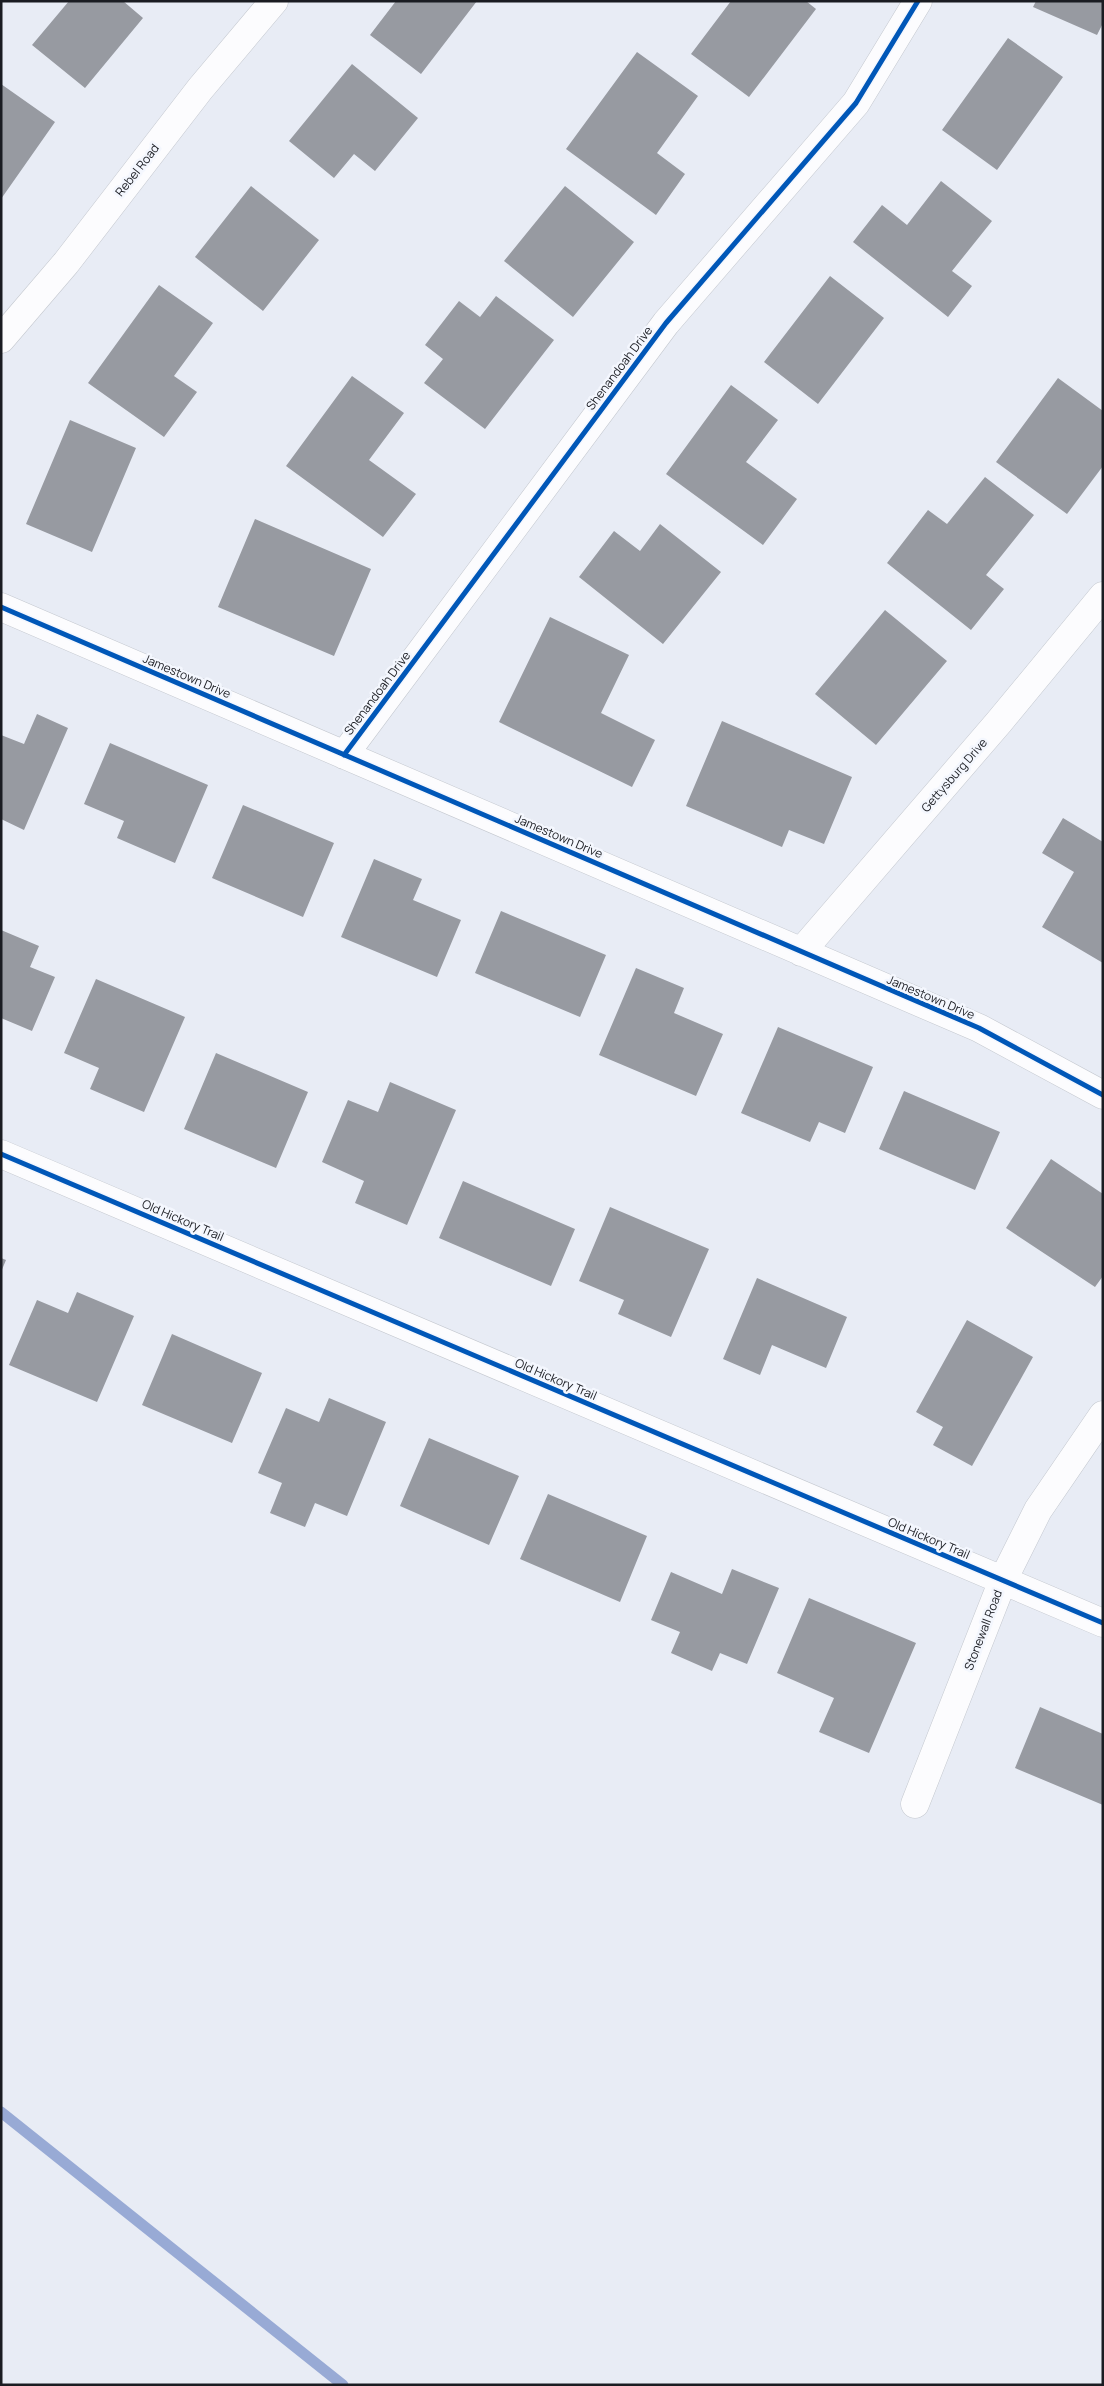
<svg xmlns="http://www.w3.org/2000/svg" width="1104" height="2386" viewBox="0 0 1104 2386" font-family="Manrope,sans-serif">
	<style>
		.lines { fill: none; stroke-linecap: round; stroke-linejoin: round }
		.stream { stroke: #98aad5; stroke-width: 11 }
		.building { fill: #979aa1 }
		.minor-casing { stroke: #c4c8cf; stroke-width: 29 }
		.minor { stroke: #fcfcfe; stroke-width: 28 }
		.cycleway-casing { stroke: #f4f7fe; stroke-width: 8 }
		.cycleway { stroke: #0057b8; stroke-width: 5 }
		.labels { text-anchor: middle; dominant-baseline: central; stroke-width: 5; stroke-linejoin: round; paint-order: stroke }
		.street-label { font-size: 12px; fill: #1a1c22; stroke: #f4f7fe }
	</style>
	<rect width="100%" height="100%" fill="#e8ecf5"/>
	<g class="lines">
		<!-- stream -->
		<path class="stream" d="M1,2112l342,273"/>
	</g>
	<!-- building -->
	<path class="building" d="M69,1h54l20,17 -58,70 -53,-43z
		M396,1h81l-56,73 -51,-39z
		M731,1h75l10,8 -67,88 -58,-43z
		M1036,1h67v22l-6,12 -64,-28z
		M1008,38l55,39 -66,93 -55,-40z
		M637,52l61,44 -41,57 28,21 -29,41 -90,-66z
		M352,64l66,54 -43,53 -21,-17 -20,24 -45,-37z
		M1,84l54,38 -54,77z
		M941,181l51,40 -40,50 20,15 -24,31 -95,-75 29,-37 25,20z
		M251,186l68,54 -56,71 -68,-54z
		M565,186l69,56 -61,75 -69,-56z
		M830,276l54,42 -66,86 -54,-42z
		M159,285l54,38 -39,53 23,16 -33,45 -76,-54z
		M496,296l58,44 -69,89 -61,-46 19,-24 -18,-14 34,-44 21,16z
		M352,376l52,37 -35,47 47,34 -33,43 -97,-71z
		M1058,378l45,33v55l-36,48 -71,-52z
		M731,385l47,35 -32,42 51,37 -34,46 -97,-71z
		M70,420l66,28 -44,104 -66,-28z
		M985,477l49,38 -48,60 18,14 -33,41 -84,-67 41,-53 19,14z
		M255,519l116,50 -37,87 -116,-49z
		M660,524l61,48 -58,72 -84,-67 35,-46 26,20z
		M885,610l62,51 -71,84 -61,-51z
		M550,617l79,38 -28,58 54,27 -23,47 -133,-65z
		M37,714l31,14 -44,102 -23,-11v-84l23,9z
		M722,721l130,56 -28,67 -35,-14 -7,17 -96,-41z
		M110,743l98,42 -33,78 -58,-25 7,-17 -40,-17z
		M243,805l91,38 -31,74 -91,-39z
		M1063,818l40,24v121l-61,-36 32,-55 -32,-19z
		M374,859l48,20 -9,21 48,20 -24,57 -96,-40z
		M501,911l105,44 -26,62 -105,-44z
		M1,930l38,16 -9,21 25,10 -23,54 -31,-13z
		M636,968l48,20 -10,25 49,21 -27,62 -97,-41z
		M96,979l89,38 -41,95 -54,-23 9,-21 -35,-15z
		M778,1027l95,40 -28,66 -26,-11 -9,20 -69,-29z
		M216,1053l92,39 -32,76 -92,-39z
		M390,1082l66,28 -49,115 -52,-22 9,-22 -42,-19 26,-62 30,12z
		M904,1091l96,41 -25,58 -96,-41z
		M1051,1159l52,35v82l-8,11 -89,-59z
		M463,1181l112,48 -24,57 -112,-48z
		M610,1207l99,42 -38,88 -53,-23 6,-14 -45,-19z
		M1,1258l5,2 -5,12z
		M757,1278l90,39 -21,51 -54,-23 -12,30 -37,-16z
		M77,1292l57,24 -37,86 -88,-37 28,-65 31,13z
		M967,1320l66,37 -61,109 -39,-21 10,-18 -27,-15z
		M172,1334l90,39 -30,70 -90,-38z
		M329,1398l57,24 -39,94 -32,-13 -10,24 -35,-14 12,-30 -24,-10 28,-65 33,14z
		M429,1438l90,38 -30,69 -89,-39z
		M548,1494l99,42 -27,66 -100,-43z
		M732,1569l47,19 -32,76 -27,-11 -8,18 -41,-18 9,-21 -29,-12 20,-48 51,22z
		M809,1598l107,45 -47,110 -50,-21 15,-34 -57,-25z
		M1040,1707l63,27v71l-88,-37z"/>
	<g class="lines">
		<defs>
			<path id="minor" d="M1,339l65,-76 134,-174 74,-88
				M1,607l978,421 124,67
				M344,755l322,-432 190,-220 62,-102
				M801,952l198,-230 104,-126
				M1,1154l1102,469
				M915,1804l88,-224 35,-70 65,-95"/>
		</defs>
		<!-- minor casing -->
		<use href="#minor" class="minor-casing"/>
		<!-- minor -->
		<use href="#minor" class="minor"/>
		<defs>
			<path id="cycleway" d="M1,607l978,421 124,67
				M344,755l322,-432 190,-220 62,-102
				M1,1154l1102,469"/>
		</defs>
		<!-- cycleway casing -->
		<use href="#cycleway" class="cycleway-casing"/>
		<!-- cycleway -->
		<use href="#cycleway" class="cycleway"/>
	</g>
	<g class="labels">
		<!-- street labels -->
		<g class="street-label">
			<text transform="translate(137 170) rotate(-52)">Rebel Road</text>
			<text transform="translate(619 368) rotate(-53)">Shenandoah Drive</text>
			<text transform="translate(187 676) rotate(23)">Jamestown Drive</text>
			<text transform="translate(377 693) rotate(-53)">Shenandoah Drive</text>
			<text transform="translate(954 775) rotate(-49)">Gettysburg Drive</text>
			<text transform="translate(559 836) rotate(23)">Jamestown Drive</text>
			<text transform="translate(931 997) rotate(23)">Jamestown Drive</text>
			<text transform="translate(183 1220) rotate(23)">Old Hickory Trail</text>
			<text transform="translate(556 1379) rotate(23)">Old Hickory Trail</text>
			<text transform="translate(929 1538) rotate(23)">Old Hickory Trail</text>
			<text transform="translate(983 1630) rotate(-69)">Stonewall Road</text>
		</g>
	</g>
	<!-- border -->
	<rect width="1104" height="2386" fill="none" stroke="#1a1c22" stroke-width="5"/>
</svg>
